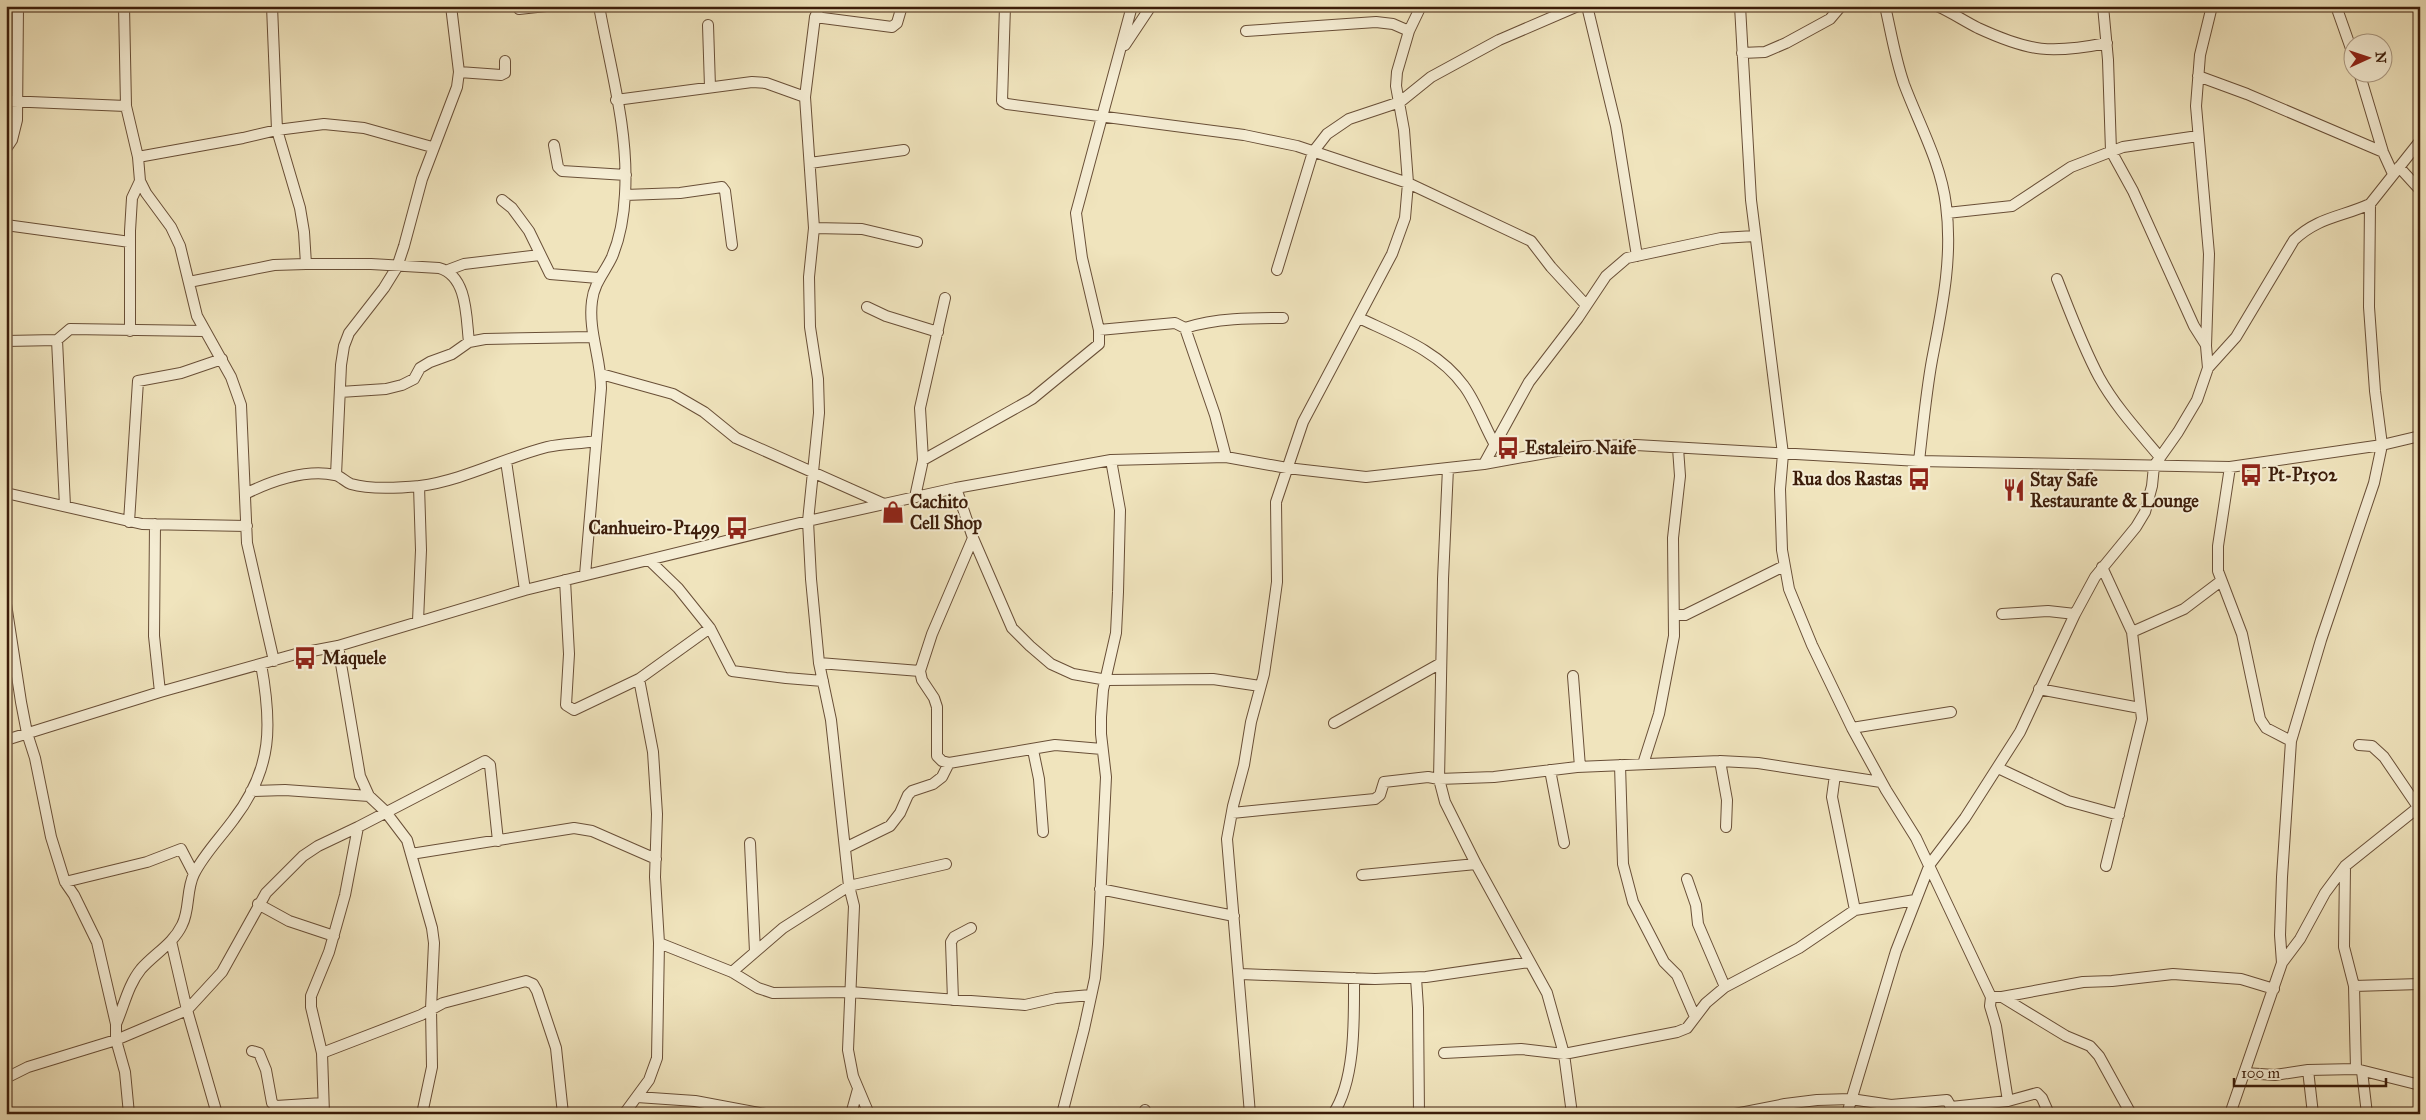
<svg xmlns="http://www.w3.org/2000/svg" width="2426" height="1120" viewBox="0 0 2426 1120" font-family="'IM FELL Great Primer',serif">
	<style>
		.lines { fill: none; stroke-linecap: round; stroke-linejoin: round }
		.minor-casing { stroke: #694f37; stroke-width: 12 }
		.minor { stroke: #f5edd4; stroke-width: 10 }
		.labels { text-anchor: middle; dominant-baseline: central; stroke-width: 4; stroke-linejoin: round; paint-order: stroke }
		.poi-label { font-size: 18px; font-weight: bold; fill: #3c1d0a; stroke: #f5edd4; text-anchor: start }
	</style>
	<rect width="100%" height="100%" fill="#f0e4bd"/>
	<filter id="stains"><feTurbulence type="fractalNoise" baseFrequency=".004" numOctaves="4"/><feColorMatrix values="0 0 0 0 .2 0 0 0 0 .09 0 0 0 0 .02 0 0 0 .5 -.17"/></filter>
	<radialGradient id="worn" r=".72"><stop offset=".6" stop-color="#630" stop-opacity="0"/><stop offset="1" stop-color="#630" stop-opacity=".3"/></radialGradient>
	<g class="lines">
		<defs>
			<path id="minor" d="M124,6l2,100 12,51 2,24 6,12 25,34 9,19 17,70 34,61 10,28 6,138 27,118
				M272,6l5,124 23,78 4,24 2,32
				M820,6l-5,11 -10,80 9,131 -5,49 1,50 8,52 1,34 -11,108 3,58 8,84 12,57 18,166 5,20 -6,144 5,26 16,38
				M1005,6l-3,95 5,3 237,31 53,11 111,37 123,58 20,26 35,38
				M1587,6l29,120 21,130
				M1740,6l11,194 32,254 -3,35 2,61 7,39 23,56 40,83 34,62 30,48 75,159
				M1885,6c6,26 10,52 19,78 15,40 37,79 42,121 7,53 -4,103 -14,155 -6,33 -9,67 -13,101
				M1937,6c14,6 27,15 41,22 52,24 73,26 129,15
				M2103,6l5,54 3,91 22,40 61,135 12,19
				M2336,6l18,51
				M519,9l27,-3
				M815,17l77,10 5,-4 5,-17
				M708,25l2,62
				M1246,31l130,-9 17,2 16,7
				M1125,45l26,-39
				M1742,53l23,-1 21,-9 44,-24 11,-13
				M459,72l42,3 4,-2v-12
				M2359,72l24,80 10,22
				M2198,76l49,18 136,58
				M616,100l136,-18 14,1 39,14
				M6,101l120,5
				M554,145l4,22 4,4 64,4
				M6,149l6,-9 5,-20 1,-114
				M138,157l105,-19 34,-8 47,-6 40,4 68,19
				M810,163l94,-13
				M2399,167l21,23
				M625,195l55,-2 42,-6 3,4 7,54
				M502,200l10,8 17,23 21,43 48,4
				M1947,213l65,-7 59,-39 52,-20 75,-11
				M6,225l124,17
				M814,228l48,1 55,13
				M448,270l16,-6 76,-9
				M1277,270l36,-118 14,-18 22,-15 51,-17 31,-25 68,-37 79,-34
				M2057,279c13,33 25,66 42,98 16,29 39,54 60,79
				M189,282l85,-17 32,-1h65l68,4c29,8 27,50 30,74
				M867,307l19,9 52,16
				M1359,318c38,18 80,33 105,68 12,16 20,39 30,57
				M1185,328c31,-10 66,-10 98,-10
				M1099,330l76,-7 10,5 30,87 11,42
				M130,331v-100l2,-33 8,-17
				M57,340l8,166
				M6,341l51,-1 13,-11 134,2
				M2208,368l28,-31 58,-97c24,-23 48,-23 76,-36
				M601,374l72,20 31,18 32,26 148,66
				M340,392l46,-3 16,-4 12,-6 6,-11 10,-6 22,-8 17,-12 16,-3 107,-2
				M923,460l109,-61 67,-55v-14l-17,-72 -6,-45 56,-207
				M506,461l19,129
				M1484,464l45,-82 49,-64 28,-42 21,-18 94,-20 34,-2
				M2230,467l-12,79v25l24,63 18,85 6,9 25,13
				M1448,468l-5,111 -4,200 6,23 31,62 71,129 17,61 8,60
				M336,475l5,-110 3,-19 5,-13 35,-45 13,-21 7,-21 18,-67 35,-92 2,-15 -8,-66
				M956,488l17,50 39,90 18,18 21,18 22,10 34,6 106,-1 47,7
				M6,493l136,31 105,2
				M247,493c25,-12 59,-24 88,-18 6,1 10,7 16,9 20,6 48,4 69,2 44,-6 84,-28 127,-39 16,-4 32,-3 49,-6
				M915,497l8,-37 -3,-52 25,-110
				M129,522l9,-141 43,-8 41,-14
				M155,524l-1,112 6,56
				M973,538l-41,96 -12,37 2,9 12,18 3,9v49l5,5 7,2 106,-18 47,4
				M649,560l29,28 32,40 22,43 54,7 37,3
				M2102,567l30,65 10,87 -36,147
				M585,575l16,-187c0,-30 -13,-57 -9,-87 2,-18 13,-29 20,-44 8,-19 12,-43 13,-63 4,-63 -15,-127 -26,-188
				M565,580l4,74 -3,51 8,5 65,-31 71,-51
				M6,604l15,98 6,31 8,25 16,79 14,45 9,13 23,47 19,82v16l9,32 4,42
				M2002,614l46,-3 27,3
				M1675,615h10l99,-49
				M418,621l3,-71 -2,-64
				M2132,632l52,-23 37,-28
				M338,646l22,130 9,20 16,15 22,29 25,88 2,15 -3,66 1,58 -10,47
				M819,663l101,8
				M1573,676l7,91
				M2039,689l101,19
				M1334,723l107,-60
				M1852,728l99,-16
				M6,740l154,-48 136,-38 42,-8 187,-56 283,-69 148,-33 155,-28 115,-3 61,11 79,9 118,-13 101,-18 51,-1 283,16 311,6 152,-22 38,-9
				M2359,745l13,1 12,11 34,50
				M1033,750l6,29 4,53
				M1720,761l7,39 -1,27
				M1643,764l16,-50 15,-78 -1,-98 7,-62 -2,-28
				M1620,765l3,99 10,38 31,60 13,13 18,42
				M1998,768l70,33 51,14
				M1550,770l14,73
				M1835,775l-3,22 23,113
				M251,791l34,-1 84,6
				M1232,813l143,-14 5,-4 4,-13 44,-5 11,2 55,-2 83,-10 143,-6 38,2 123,19
				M750,843l5,109
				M845,848l45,-22 10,-13 8,-18 4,-4 21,-7 9,-7 7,-14
				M411,854l163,-26 18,3 64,28
				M2345,867l-1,80 10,39 2,83
				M1362,875l114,-11
				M1687,879l9,26 2,19 27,63
				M65,882l82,-20 34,-13 13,25
				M1100,889l134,27
				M258,904l31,17 45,15
				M171,941l16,69 30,104
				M659,943l73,29 26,16 15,5 77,-1 175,13 31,-7 35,-3
				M2282,963l-2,-28 2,-58 9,-136 30,-101 53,-157 8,-38 -7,-54 -6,-84 1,-103 50,-63
				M732,972l51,-44 66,-42 97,-22
				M1240,974l135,5 51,-2 103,-15
				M1416,978l2,30 1,106
				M2354,986l66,-2
				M2002,997l64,39 24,10 9,10 32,58
				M953,1000l-2,-58 3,-5 17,-9
				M116,1024c8,-18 12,-39 25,-55 13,-15 32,-25 41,-44 8,-15 4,-35 12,-51 10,-20 27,-37 40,-55 39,-51 38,-95 27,-155
				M252,1051l7,2 7,17 6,33 4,3 -2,8
				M322,1053l99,-38 22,-12 83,-22 7,3 4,7 19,57 7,66
				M1444,1053l77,-4 43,5 113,-22 10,-4 19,-25 19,-16 74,-39 56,-38 60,-10
				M2308,1070l5,44
				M2362,1071l5,43
				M2245,1073l30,2 33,-5 48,-1 64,16
				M6,1078l22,-11 88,-27 71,-30 35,-38 44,-79 37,-37 15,-10 40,-19 127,-66 5,4 8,76
				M637,1097l58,4 70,13
				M2008,1101l29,-8 5,5 7,16
				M276,1106l47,-3
				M1145,1110v4
				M324,1114l-2,-61 -11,-46v-11l18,-44 16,-57 13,-68
				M624,1114l25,-34 8,-22 2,-115 -4,-66 2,-63 -4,-62 -14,-73
				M851,1114l7,-25
				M1062,1114l22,-85 11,-51 3,-34 8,-167 -5,-43v-17l2,-27 13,-57 2,-41 2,-82 -9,-50
				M1250,1114l-23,-275 6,-33 11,-41 7,-43 13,-48 7,-48 6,-44 -1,-80 27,-80 89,-168 13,-36 3,-35 -4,-53 -8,-44 1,-14 12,-41 12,-25
				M1333,1114c23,-34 21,-97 21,-136
				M1735,1114l50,-10 32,-4 34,-1 40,6 56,-5 4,7
				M1847,1114l49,-163 34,-87 35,-46 55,-86 55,-118 20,-37 41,-50 9,-15 7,-26 2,-20 24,-34 19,-32 11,-32 -2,-22 3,-92 -13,-148 4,-51 12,-49
				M1951,1114v-7l57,-6 -12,-75 -6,-20 1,-9h11l81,-15 29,-1 61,-7 68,5 33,10
				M2230,1114l52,-151 18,-24 25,-46 20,-27 75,-60"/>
		</defs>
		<!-- minor casing -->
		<use href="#minor" class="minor-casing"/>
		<!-- minor -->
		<use href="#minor" class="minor"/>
	</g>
	<!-- icons -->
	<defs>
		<symbol id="bus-bare" viewBox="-9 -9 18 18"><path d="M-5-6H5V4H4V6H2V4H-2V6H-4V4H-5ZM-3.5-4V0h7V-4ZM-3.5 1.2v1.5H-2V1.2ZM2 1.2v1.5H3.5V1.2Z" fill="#8f2418" stroke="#f5edd4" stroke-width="2.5" paint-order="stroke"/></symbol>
		<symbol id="restaurant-bare" viewBox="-9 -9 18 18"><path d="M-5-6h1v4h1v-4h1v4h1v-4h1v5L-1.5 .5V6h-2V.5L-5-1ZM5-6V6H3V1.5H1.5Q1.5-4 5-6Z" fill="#8f2418" stroke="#f5edd4" stroke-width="2.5" paint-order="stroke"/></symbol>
		<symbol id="shop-bare" viewBox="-9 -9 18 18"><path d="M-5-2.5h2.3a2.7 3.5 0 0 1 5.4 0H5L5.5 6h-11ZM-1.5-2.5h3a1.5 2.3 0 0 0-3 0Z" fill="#8f2418" stroke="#f5edd4" stroke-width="2.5" paint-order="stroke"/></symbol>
	</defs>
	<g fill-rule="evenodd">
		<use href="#bus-bare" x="1492" y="432" width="32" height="32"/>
		<use href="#bus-bare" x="2235" y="459" width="32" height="32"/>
		<use href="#bus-bare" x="1903" y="463" width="32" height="32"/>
		<use href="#restaurant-bare" x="1998" y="474" width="32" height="32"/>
		<use href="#shop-bare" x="877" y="496" width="32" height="32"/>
		<use href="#bus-bare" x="721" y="512" width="32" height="32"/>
		<use href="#bus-bare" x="289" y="642" width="32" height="32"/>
	</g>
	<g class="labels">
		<!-- poi labels -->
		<g class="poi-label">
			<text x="1525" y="448">Estaleiro Naife</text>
			<text x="2268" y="475">Pt-P1502</text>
			<text x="1902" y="479" text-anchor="end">Rua dos Rastas</text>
			<text x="2030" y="480">Stay Safe<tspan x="2030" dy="21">Restaurante &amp; Lounge</tspan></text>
			<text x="910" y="502">Cachito<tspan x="910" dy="21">Cell Shop</tspan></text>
			<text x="720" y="528" text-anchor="end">Canhueiro-P1499</text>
			<text x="322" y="658">Maquele</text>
		</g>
	</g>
	<!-- margin -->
	<rect width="2426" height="1120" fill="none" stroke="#f0e4bd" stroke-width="25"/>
	<rect x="8" y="8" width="2411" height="1105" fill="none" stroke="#3c1d0a" stroke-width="2.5"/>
	<rect x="12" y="12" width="2401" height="1095" fill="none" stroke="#3c1d0a"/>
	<!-- north arrow -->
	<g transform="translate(2368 58) rotate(87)"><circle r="24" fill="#f5edd4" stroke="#ab9a83"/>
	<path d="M0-4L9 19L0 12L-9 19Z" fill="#8f2418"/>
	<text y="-8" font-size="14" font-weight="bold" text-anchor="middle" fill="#3c1d0a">N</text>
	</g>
	<!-- scale -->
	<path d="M2234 1078v8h152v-8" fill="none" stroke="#3c1d0a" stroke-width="2.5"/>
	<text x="2241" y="1078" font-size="15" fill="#3c1d0a" stroke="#f5edd4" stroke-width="4" paint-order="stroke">100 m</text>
	<rect width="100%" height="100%" filter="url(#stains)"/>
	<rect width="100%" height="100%" fill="url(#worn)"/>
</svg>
